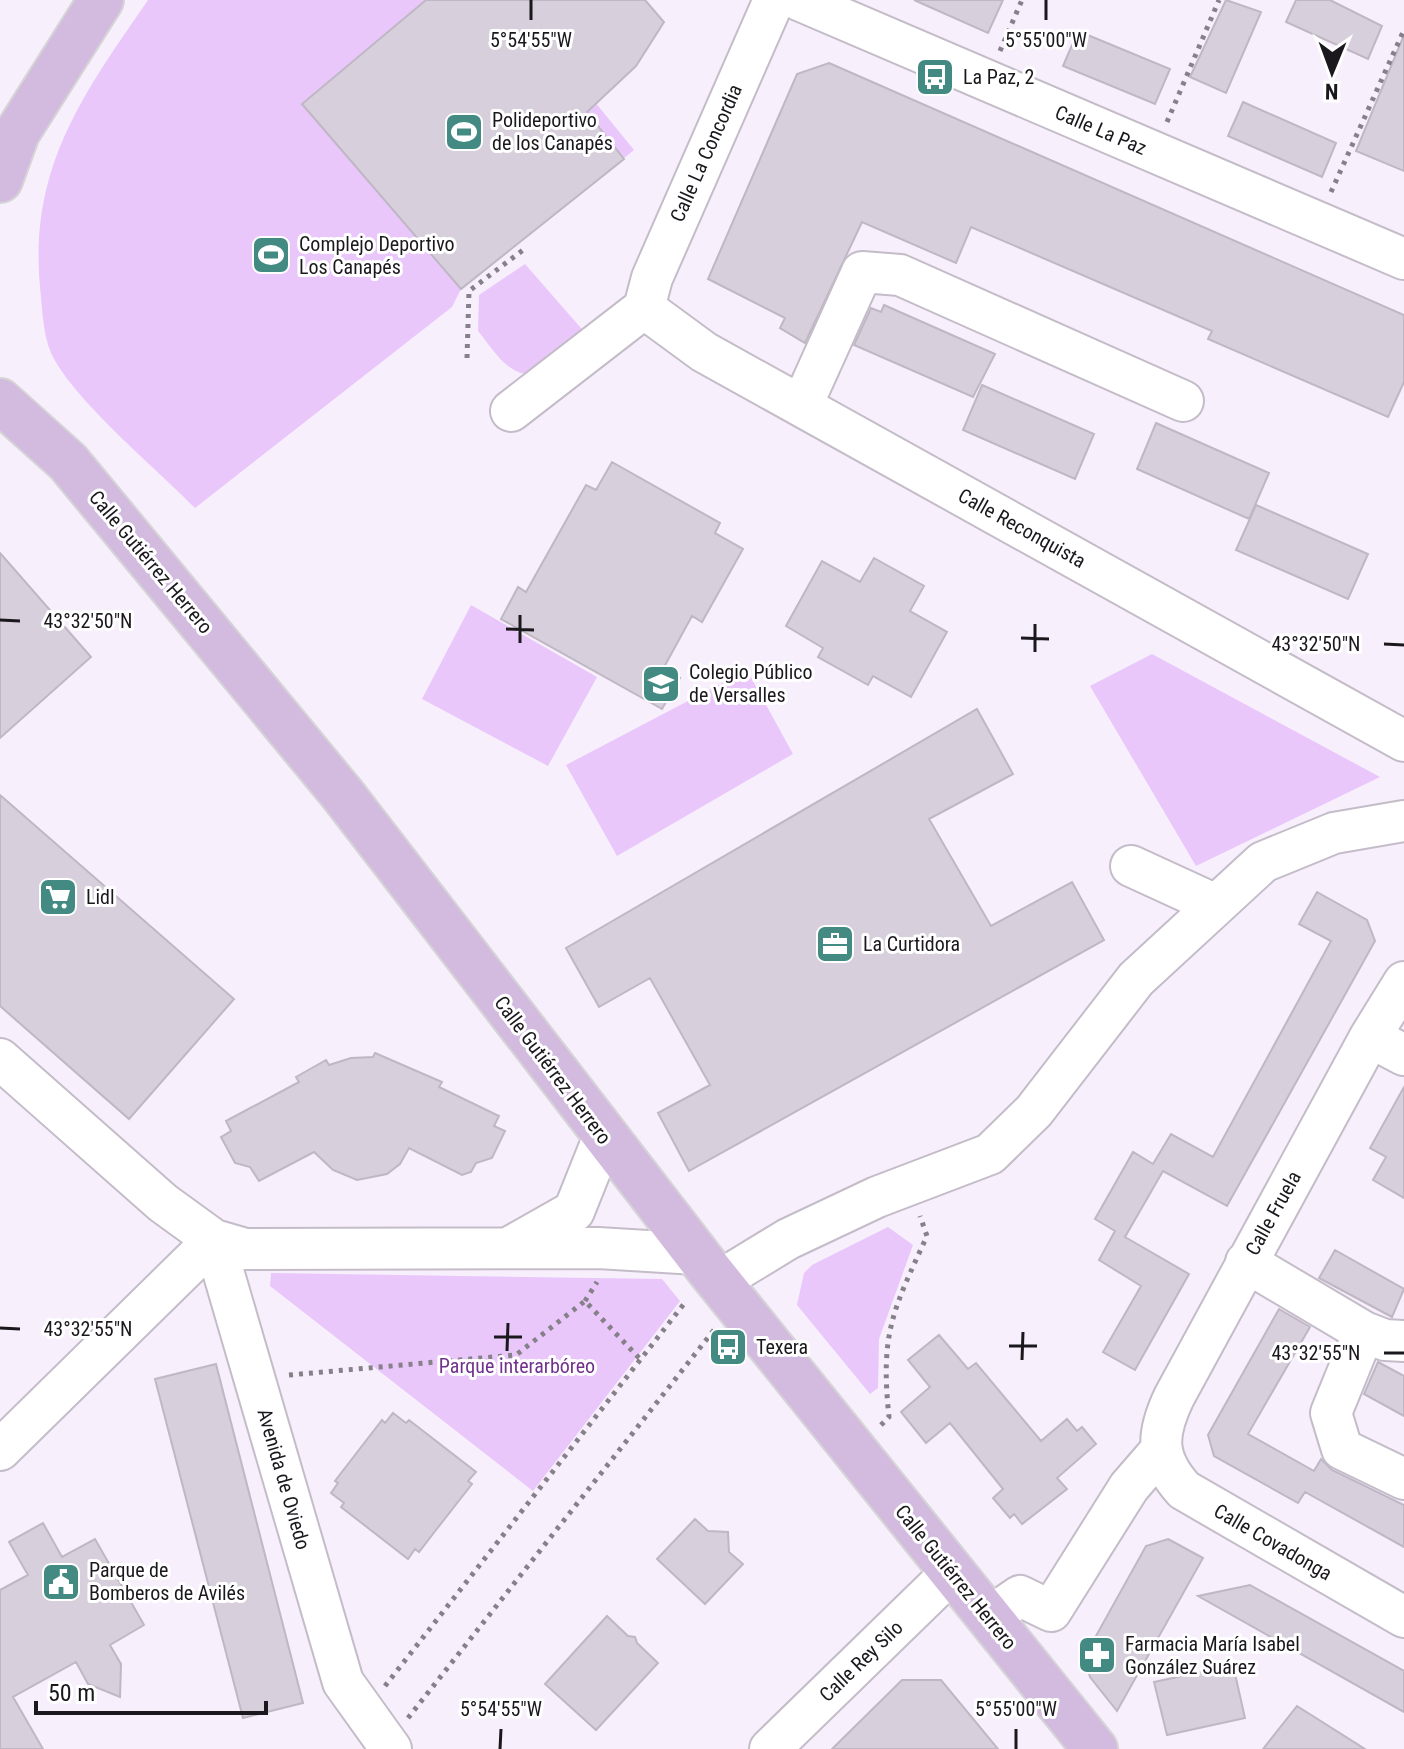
<svg xmlns="http://www.w3.org/2000/svg" width="1404" height="1749" viewBox="0 0 1404 1749" font-family="'Roboto Condensed',sans-serif">
	<style>
		.green { fill: #e9c7fb }
		.building { fill: #d7cfdb; stroke: #bfb7c4; stroke-width: 2 }
		.lines { fill: none; stroke-linecap: round; stroke-linejoin: round }
		.minor-casing { stroke: #c4bcc8; stroke-width: 44 }
		.major-casing { stroke: #d6d5d6; stroke-width: 48 }
		.path { stroke: #868089; stroke-width: 5; stroke-dasharray: 4 6; stroke-linecap: butt }
		.minor { stroke: #fff; stroke-width: 40 }
		.major { stroke: #d3bbdf; stroke-width: 44 }
		.ticks { fill: none; stroke: #1b181d; stroke-width: 3 }
		.labels { text-anchor: middle; dominant-baseline: central; stroke-width: 6; stroke-linejoin: round; paint-order: stroke }
		.poi-label { font-size: 20px; fill: #1b181d; stroke: #fff; text-anchor: start }
		.street-label { font-size: 20px; fill: #1b181d; stroke: #fff }
		.park-label { font-size: 20px; fill: #70338b; stroke: #fff }
		.ticks-label { font-size: 20px; text-anchor: middle; fill: #1b181d; stroke: #fff; stroke-width: 6; stroke-linejoin: round; paint-order: stroke }
	</style>
	<rect width="100%" height="100%" fill="#f8effc"/>
	<!-- green -->
	<path class="green" d="M148,0h364l122,150 -173,139 -9,18 -257,201c-39,-40 -121,-107 -144,-155 -8,-18 -9,-46 -11,-66 -11,-120 44,-194 108,-287z
		M525,264l62,71 -54,39c-26,2 -40,-25 -55,-43l1,-36z
		M471,605l126,72 -49,89 -126,-67z
		M1152,654l228,123 -184,89 -106,-180z
		M747,670l46,84 -176,102 -51,-91z
		M888,1227l25,18 -34,94 -1,49 -8,6 -73,-89 7,-32 8,-8z
		M271,1273l391,6 18,22 -147,190 -263,-205z"/>
	<!-- building -->
	<path class="building" d="M426,0h219l19,22 -28,44 -49,46 37,47 -163,130 -159,-185z
		M914,0h89l-15,33z
		M1226,0l35,12 -35,81 -36,-16z
		M1296,0h34l52,26 -14,33 -82,-37z
		M1078,31l92,38 -15,35 -92,-38z
		M1404,35v136l-48,-20z
		M829,63l575,252v67l-16,35 -180,-78 4,-8 -241,-104 -15,36 -94,-41 -57,121 -25,-15 5,-10 -77,-39 89,-205z
		M1243,102l93,41 -14,34 -94,-41z
		M884,305l111,49 -22,43 -119,-52 17,-37 10,4z
		M982,385l112,49 -19,45 -112,-49z
		M1156,423l113,50 -20,46 -112,-50z
		M612,462l108,61 -5,10 28,16 -41,73 -10,-6 -29,53 17,9 -18,31 -161,-90 17,-32 8,5 60,-107 10,5z
		M1256,505l112,49 -20,45 -112,-49z
		M0,553l91,104 -91,81z
		M874,558l50,28 -14,25 37,21 -36,65 -38,-21 -5,9 -50,-28 5,-9 -37,-22 36,-65 38,21z
		M977,709l36,65 -84,45 62,107 81,-44 32,58 -415,231 -31,-58 52,-28 -60,-107 -51,29 -33,-59z
		M0,795l234,204 -105,120 -129,-113z
		M1317,892l50,28 8,21 -148,265 -64,-35 -38,66 64,37 -54,96 -32,-18 38,-66 -42,-26 16,-29 -20,-12 38,-67 20,12 18,-30 42,23 118,-216 -32,-17z
		M375,1053l67,29 -3,5 60,29 -5,10 11,5 -13,27 -16,5 -5,9 -9,3 -53,-27 -9,16 -13,10 -30,6 -24,-10 -19,-18 -55,29 -9,-14 -15,-4 -14,-26 10,-6 -5,-10 73,-39 -3,-5 30,-17 3,5 22,-7 22,-1z
		M1404,1087v111l-31,-18 13,-23 -16,-9z
		M1335,1250l69,39 -12,28 -73,-39z
		M1279,1309l31,18 -62,107 66,37 7,-12 11,11 72,35v42l-99,-55 -7,11 -84,-47 -6,-21z
		M939,1335l29,34 8,-6 65,78 26,-22 10,12 5,-4 14,17 -39,34 10,11 -45,35 -8,-10 -4,4 -17,-20 10,-9 -53,-66 -24,20 -25,-31 29,-25 -22,-27z
		M1378,1362l26,14v40l-40,-22z
		M216,1364l87,339 -60,15 -88,-339z
		M393,1413l13,10 3,-3 67,52 -8,9 4,3 -36,46 -17,22 -4,-3 -7,10 -67,-52 3,-4 -13,-10 7,-10 -3,-2 47,-61 3,3z
		M695,1519l13,12 20,1 1,20 14,12 -38,40 -48,-45z
		M43,1523l19,34 33,-18 49,86 -34,20 11,19 -1,33 -32,-13 -12,-22 -63,35 30,52h-43v-159l28,-15 -19,-33z
		M1168,1539l35,19 -86,153 -27,-34 -5,-16 2,-9 59,-106z
		M1250,1585l154,86v41l-206,-116z
		M607,1616l21,20 7,1 2,6 21,20 -62,67 -51,-46z
		M1233,1665l12,53 -78,17 -13,-53z
		M902,1680h39l57,69h-166z
		M1297,1706l68,43h-102z"/>
	<g class="lines">
		<defs>
			<path id="minor" d="M799,0l605,259
				M644,308l60,44 700,389
				M644,308l8,-30 122,-278
				M802,405l60,-133 38,3 283,126
				M511,411l133,-103
				M1131,866l85,39
				M1404,982l-34,55 -196,360c-18,38 -19,61 10,93l220,127
				M1370,1037l34,18
				M0,1059l163,144 51,37 31,9 353,-1 98,6
				M214,1240l129,442 48,67
				M512,1246l62,-35 30,-75
				M1246,1262l118,70 -33,81 11,36 62,30
				M719,1281l69,-42 89,-42 113,-43 44,-43 102,-132 127,-117 71,-29 70,-12
				M1364,1332l21,8 19,1
				M0,1450l214,-210
				M988,1618l32,-22 31,15 78,-124 32,-37
				M770,1749l182,-177"/>
			<path id="major" d="M0,180l17,-47 84,-133
				M0,401l68,61 275,333 367,476 385,478"/>
		</defs>
		<!-- minor casing -->
		<use href="#minor" class="minor-casing"/>
		<!-- major casing -->
		<use href="#major" class="major-casing"/>
		<!-- path -->
		<path class="path" d="M1000,51l22,-51
			M1167,122l52,-122
			M1331,192l73,-162
			M467,358l2,-67 54,-41
			M585,1301l12,-19
			M289,1375l227,-20 69,-54 55,58
			M881,1425l8,-8c-9,-84 4,-107 38,-181l-7,-20
			M385,1686l302,-386
			M408,1718l306,-388"/>
		<!-- minor -->
		<use href="#minor" class="minor"/>
		<!-- major -->
		<use href="#major" class="major"/>
	</g>
	<!-- ticks -->
	<path class="ticks" d="M531,20v-20M1046,20v-20M0,620l20,1M506,629l28,1M1021,638l28,1M520,643v-28M1384,644l20,1M1035,652v-28M0,1328l20,1M494,1337h28M1009,1346h28M507,1351l1,-28M1384,1353h20M1022,1360l1,-28M500,1749l1,-20M1016,1749v-20"/>
	<!-- icons -->
	<defs>
		<symbol id="bus-square" viewBox="-11 -11 22 22"><rect x="-9" y="-9" width="18" height="18" rx="4" fill="#438a83" stroke="#fff"/><path d="M-5-6H5V4H4V6H2V4H-2V6H-4V4H-5ZM-3.5-4V0h7V-4ZM-3.5 1.2v1.5H-2V1.2ZM2 1.2v1.5H3.5V1.2Z" fill="#fff"/></symbol>
		<symbol id="stadium-square" viewBox="-11 -11 22 22"><rect x="-9" y="-9" width="18" height="18" rx="4" fill="#438a83" stroke="#fff"/><path d="M0-5a6.5 5 0 1 0 0 10a6.5 5 0 1 0 0-10ZM-3.5-1.8h7v3.6h-7Z" fill="#fff"/></symbol>
		<symbol id="school-square" viewBox="-11 -11 22 22"><rect x="-9" y="-9" width="18" height="18" rx="4" fill="#438a83" stroke="#fff"/><path d="M0-5L7-2L0 1L-7-2ZM-4 1L0 2.5L4 1V4Q0 6-4 4Z" fill="#fff"/></symbol>
		<symbol id="supermarket-square" viewBox="-11 -11 22 22"><rect x="-9" y="-9" width="18" height="18" rx="4" fill="#438a83" stroke="#fff"/><path d="M-6-5.5h2.5l.6 2H6L4.5 2H-2.5L-4.4-4H-6ZM-1.5 3.2a1.3 1.3 0 1 0 .1 0ZM3 3.2a1.3 1.3 0 1 0 .1 0Z" fill="#fff"/></symbol>
		<symbol id="office-square" viewBox="-11 -11 22 22"><rect x="-9" y="-9" width="18" height="18" rx="4" fill="#438a83" stroke="#fff"/><path d="M-6-3h4V-5.5h4V-3h4V5H-6ZM-1-4.5V-3h2v-1.5ZM-6 0V1H6V0Z" fill="#fff"/></symbol>
		<symbol id="civic-square" viewBox="-11 -11 22 22"><rect x="-9" y="-9" width="18" height="18" rx="4" fill="#438a83" stroke="#fff"/><path d="M-.6-6.5H3V-4.5H.6V-3L4-1V1h2V6H-6V1h2V-1L-.6-3ZM-1.2 2.5V6h2.4V2.5Z" fill="#fff"/></symbol>
		<symbol id="pharmacy-square" viewBox="-11 -11 22 22"><rect x="-9" y="-9" width="18" height="18" rx="4" fill="#438a83" stroke="#fff"/><path d="M-2-6h4v4h4v4h-4v4h-4v-4h-4v-4h4Z" fill="#fff"/></symbol>
	</defs>
	<g fill-rule="evenodd">
		<use href="#bus-square" x="913" y="55" width="44" height="44"/>
		<use href="#stadium-square" x="442" y="110" width="44" height="44"/>
		<use href="#stadium-square" x="249" y="233" width="44" height="44"/>
		<use href="#school-square" x="639" y="662" width="44" height="44"/>
		<use href="#supermarket-square" x="36" y="875" width="44" height="44"/>
		<use href="#office-square" x="813" y="922" width="44" height="44"/>
		<use href="#bus-square" x="706" y="1325" width="44" height="44"/>
		<use href="#civic-square" x="39" y="1560" width="44" height="44"/>
		<use href="#pharmacy-square" x="1075" y="1633" width="44" height="44"/>
	</g>
	<g class="labels">
		<!-- poi labels -->
		<g class="poi-label">
			<text x="963" y="77">La Paz, 2</text>
			<text x="492" y="120">Polideportivo<tspan x="492" dy="23">de los Canapés</tspan></text>
			<text x="299" y="244">Complejo Deportivo<tspan x="299" dy="23">Los Canapés</tspan></text>
			<text x="689" y="672">Colegio Público<tspan x="689" dy="23">de Versalles</tspan></text>
			<text x="86" y="897">Lidl</text>
			<text x="863" y="944">La Curtidora</text>
			<text x="756" y="1347">Texera</text>
			<text x="89" y="1570">Parque de<tspan x="89" dy="23">Bomberos de Avilés</tspan></text>
			<text x="1125" y="1644">Farmacia María Isabel<tspan x="1125" dy="23">González Suárez</tspan></text>
		</g>
		<!-- street labels -->
		<g class="street-label">
			<text transform="translate(1101 130) rotate(23)">Calle La Paz</text>
			<text transform="translate(706 153) rotate(-66)">Calle La Concordia</text>
			<text transform="translate(1022 528) rotate(29)">Calle Reconquista</text>
			<text transform="translate(151 562) rotate(50)">Calle Gutiérrez Herrero</text>
			<text transform="translate(553 1070) rotate(53)">Calle Gutiérrez Herrero</text>
			<text transform="translate(1273 1213) rotate(-61)">Calle Fruela</text>
			<text transform="translate(284 1479) rotate(74)">Avenida de Oviedo</text>
			<text transform="translate(1273 1542) rotate(30)">Calle Covadonga</text>
			<text transform="translate(956 1577) rotate(51)">Calle Gutiérrez Herrero</text>
			<text transform="translate(861 1661) rotate(-44)">Calle Rey Silo</text>
		</g>
		<!-- park labels -->
		<g class="park-label">
			<text x="517" y="1366">Parque interarbóreo</text>
		</g>
	</g>
	<g class="ticks-label">
		<text x="531" y="47">5°54'55"W</text>
		<text x="1046" y="47">5°55'00"W</text>
		<text x="88" y="628">43°32'50"N</text>
		<text x="1316" y="651">43°32'50"N</text>
		<text x="88" y="1336">43°32'55"N</text>
		<text x="1316" y="1360">43°32'55"N</text>
		<text x="501" y="1716">5°54'55"W</text>
		<text x="1016" y="1716">5°55'00"W</text>
	</g>
	<!-- north arrow -->
	<g transform="translate(1332 72) rotate(181)" stroke="#ffffff" stroke-width="6" paint-order="stroke">
	<path d="M0-6L14 30L0 20L-14 30Z" fill="#1b181d"/>
	<text y="-12" font-size="22" font-weight="bold" text-anchor="middle" fill="#1b181d">N</text>
	</g>
	<!-- scale -->
	<path d="M36 1701v12h230v-12" fill="none" stroke="#1b181d" stroke-width="4"/>
	<text x="48" y="1701" font-size="24" fill="#1b181d" stroke="#ffffff" stroke-width="6" paint-order="stroke">50 m</text>
</svg>
